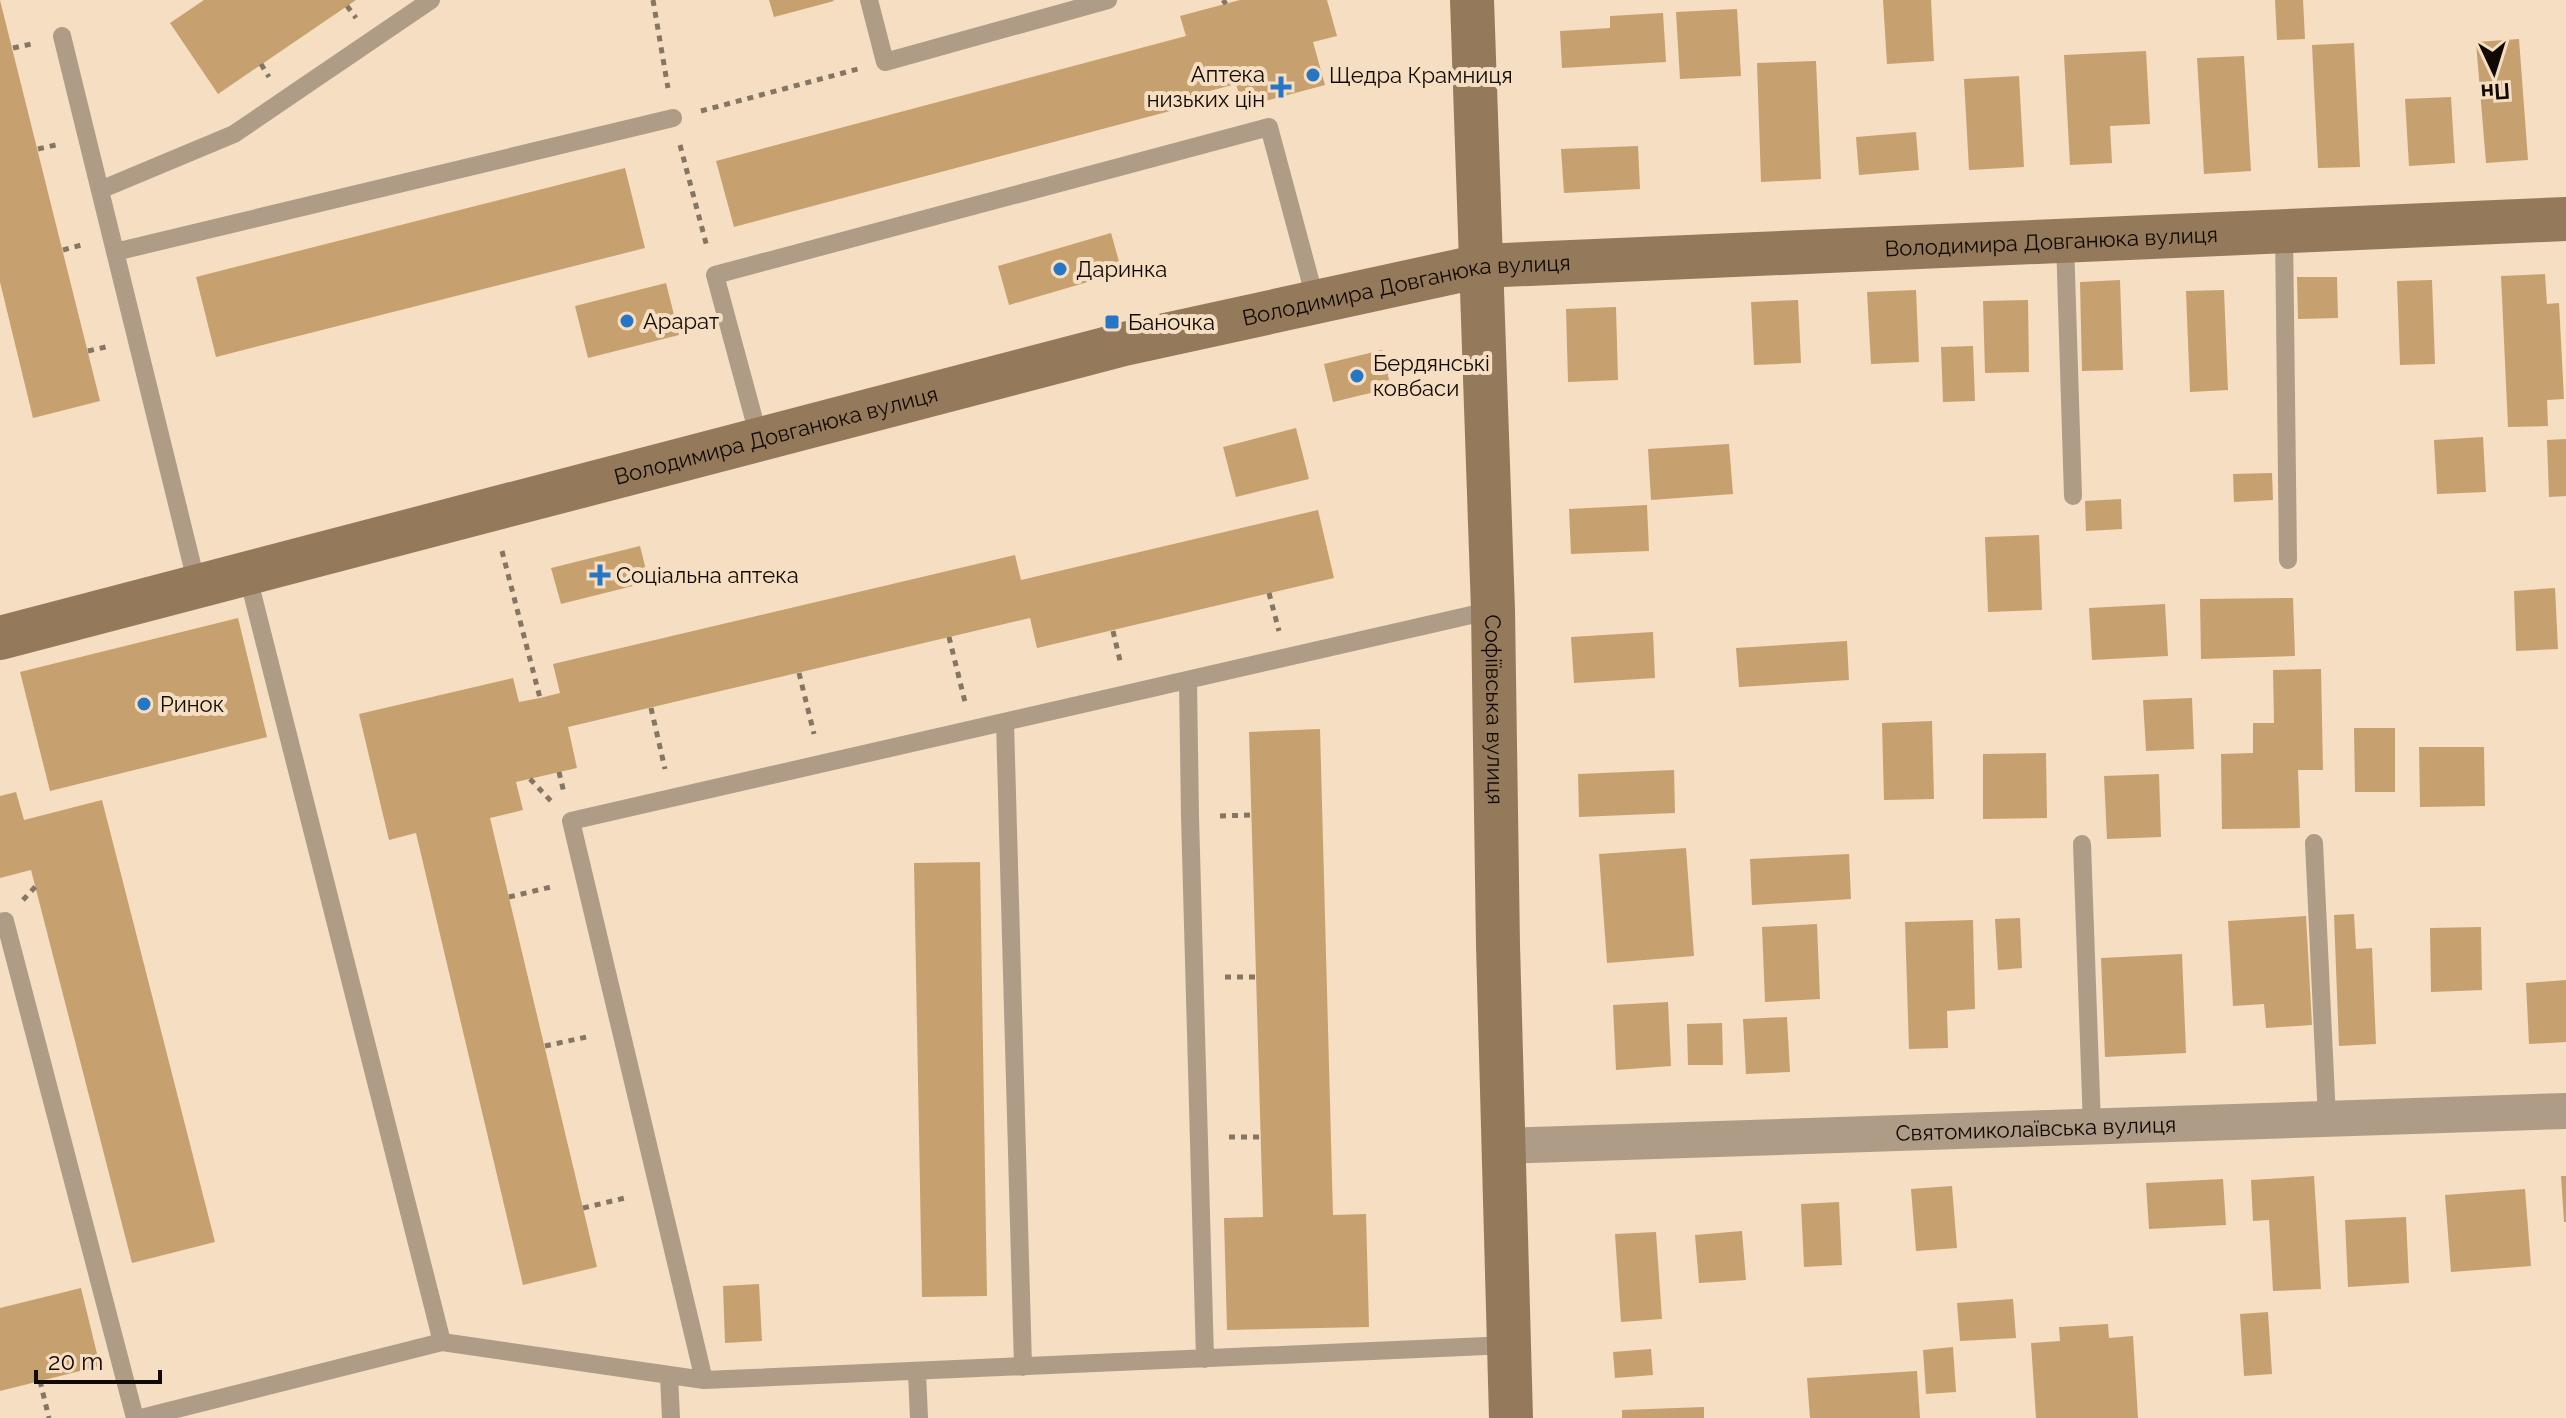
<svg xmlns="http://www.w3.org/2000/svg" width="2566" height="1418" viewBox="0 0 2566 1418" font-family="Raleway,sans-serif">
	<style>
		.building { fill: #c7a06f }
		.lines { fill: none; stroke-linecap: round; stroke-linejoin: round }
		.path { stroke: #857664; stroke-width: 5; stroke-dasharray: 6 6; stroke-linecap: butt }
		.lane { stroke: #ae9c87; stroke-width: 18 }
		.street { stroke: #ae9c87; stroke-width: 36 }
		.secondary { stroke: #947a5b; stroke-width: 44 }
		.poi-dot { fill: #2776c5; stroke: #f5dec2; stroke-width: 3 }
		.labels { text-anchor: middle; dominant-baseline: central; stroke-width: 8; stroke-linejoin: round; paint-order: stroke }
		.poi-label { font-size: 22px; fill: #110a03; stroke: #f5dec2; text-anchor: start }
		.street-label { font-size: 22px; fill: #110a03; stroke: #f5dec2 }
	</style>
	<rect width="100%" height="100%" fill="#f5dec2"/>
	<!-- building -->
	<path class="building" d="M0,0l100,401 -67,17 -33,-136z
		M204,0h152l-138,94 -48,-71z
		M769,0h64l1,1 -60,16z
		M1240,0h87l10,36 -24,6 12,43 -82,22 -7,-23 -34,9 2,9 -470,125 -18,-66 470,-125 -6,-20z
		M1883,0h48l3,61 -47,3z
		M2275,0h28l2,39 -28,1z
		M1737,9l4,67 -61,3 -4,-67z
		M1663,13l3,49 -104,6 -2,-37 50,-3v-12z
		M2519,39l9,121 -42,3 -10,-121z
		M2354,43l6,124 -42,1 -6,-123z
		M2146,51l4,73 -40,2 2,37 -42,2 -6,-110z
		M2244,56l7,115 -47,3 -7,-116z
		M1816,61l5,118 -60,3 -4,-119z
		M2019,76l5,91 -55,3 -5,-91z
		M2451,97l4,66 -46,3 -4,-67z
		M1916,132l3,38 -60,5 -3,-38z
		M1638,146l2,43 -76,4 -3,-44z
		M625,168l20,80 -429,109 -20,-80z
		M1111,233l11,39 -113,33 -11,-39z
		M2545,274l2,30 12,-1 5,96 -17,1 1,26 -40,1 -7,-151z
		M2297,277h40l1,41 -40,1z
		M2120,280l3,90 -41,1 -2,-89z
		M2432,280l3,84 -35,1 -3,-84z
		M666,283l13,52 -91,23 -13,-52z
		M1916,290l3,72 -48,2 -4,-72z
		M2224,290l4,100 -38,2 -4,-101z
		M1798,300l3,63 -47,2 -3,-63z
		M2028,300l1,72 -44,1 -2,-72z
		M1616,307l2,73 -50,2 -2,-73z
		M1973,346l2,55 -32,1 -2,-55z
		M1382,350l9,38 -58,14 -9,-38z
		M1296,428l13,51 -73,18 -13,-50z
		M2483,437l3,55 -49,2 -3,-54z
		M2566,439v57l-17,1 -2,-57z
		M1729,444l4,50 -82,6 -3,-51z
		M2272,473l1,27 -39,2 -1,-28z
		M2121,499l1,30 -36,2 -1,-30z
		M1647,505l2,46 -78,3 -2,-45z
		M1318,510l16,68 -297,70 -7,-30 -462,109 9,41 -61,14 7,28 -33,8 107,449 -74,18 -107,-452 -27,7 -30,-126 154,-36 6,24 21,-4 20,-5 -7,-29 462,-109 6,25z
		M2039,535l3,75 -54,2 -3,-75z
		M640,546l9,36 -88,22 -10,-36z
		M2555,588l3,61 -42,2 -2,-60z
		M2293,598l2,58 -94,3 -1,-60z
		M2165,604l3,52 -76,4 -3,-52z
		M238,618l29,119 -217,54 -30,-119z
		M1653,632l2,46 -81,5 -3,-46z
		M1847,641l2,39 -110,7 -3,-39z
		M2321,669l2,101h-25l2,58 -78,1 -1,-75 32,-1v-30h21l-1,-53z
		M2192,698l2,51 -48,2 -3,-51z
		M1932,721l2,78 -50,1 -2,-77z
		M2354,728h41v64h-40z
		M1320,729l13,486 33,-1 3,113 -142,3 -3,-112 39,-1 -14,-485z
		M2419,747h65l1,59 -65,1z
		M2046,753l1,65 -64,1v-65z
		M1674,770l1,43 -96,4 -1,-43z
		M2159,774l2,63 -54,2 -3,-63z
		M16,792l8,28 78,-20 113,442 -83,21 -101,-393 -31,8v-82z
		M1686,848l8,108 -87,7 -8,-109z
		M1849,854l2,45 -99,6 -2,-46z
		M980,862l7,434 -65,1 -8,-434z
		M2354,914l2,35 16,-1 4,96 -37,2 -5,-131z
		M2306,916l6,109 -46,3 -2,-24 -31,2 -5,-85z
		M2020,918l2,50 -24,2 -3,-51z
		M1973,920l2,89 -28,2 1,37 -39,1 -4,-127z
		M1817,924l3,75 -55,3 -3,-75z
		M2481,927l1,63 -51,2 -1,-64z
		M2182,954l4,99 -81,4 -4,-99z
		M2566,980v62l-37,2 -3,-61z
		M1668,1002l3,64 -55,4 -3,-65z
		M1787,1017l3,55 -44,2 -3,-55z
		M1722,1023l1,42h-35l-1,-41z
		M2314,1176l7,113 -48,2 -4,-71 -16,1 -2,-41z
		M2561,1176h5v46h-2z
		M2223,1179l3,46 -77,4 -3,-46z
		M1952,1186l5,62 -41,3 -5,-62z
		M2525,1189l6,77 -80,6 -6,-77z
		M1839,1202l3,63 -38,2 -3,-63z
		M2406,1217l3,66 -61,4 -3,-67z
		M1742,1231l4,49 -47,3 -4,-48z
		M1656,1232l6,87 -41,3 -6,-88z
		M759,1284l3,57 -37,2 -2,-57z
		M81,1288l19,78 -100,25v-83z
		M2013,1299l3,39 -56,3 -3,-38z
		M2268,1312l4,62 -28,2 -4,-62z
		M2108,1324l1,14 24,-2 5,82h-102l-5,-75 29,-2 -1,-14z
		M1953,1347l3,45 -30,2 -3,-44z
		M1651,1349l2,26 -38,3 -2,-26z
		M1917,1371l3,47h-110l-3,-40z
		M1704,1407v11h-82v-8z"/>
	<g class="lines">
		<!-- path -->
		<path class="path" d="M653,0l15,88
			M1223,0l3,4
			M347,6l9,12
			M13,48l23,-5
			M261,64l8,13
			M701,111l157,-42
			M680,145l27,102
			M38,149l22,-5
			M63,250l22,-6
			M88,351l22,-5
			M502,551l38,147
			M1269,593l10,38
			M1113,631l8,34
			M949,637l16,65
			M799,673l15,61
			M651,708l14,61
			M559,772l5,21
			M530,779l21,22
			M1220,816l31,-1
			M509,897l46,-11
			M23,900l13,-14
			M1225,977h31
			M545,1046l46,-10
			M1229,1137h31
			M583,1208l46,-11
			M40,1381l9,37"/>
		<!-- lane -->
		<path class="lane" d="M869,0l16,62 223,-62
			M62,36l135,549
			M100,190l134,-56 197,-134
			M2284,231l4,329
			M2065,241l8,255
			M115,252l558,-134
			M759,438l-44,-163 554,-148 47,175
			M247,573l195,769
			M1188,680l2,136 15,543
			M1005,722l18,645
			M2314,843l13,276
			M2082,844l10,282
			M0,922l5,-1 130,497
			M917,1372l2,46
			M669,1376l2,42
			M704,1380l-133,-559 922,-211
			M141,1418l301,-76 262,38 805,-35"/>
		<!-- street -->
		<path class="street" id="s1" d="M1504,1146l1062,-35"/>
		<!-- secondary -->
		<g class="secondary">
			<path id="s2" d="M1472,0l21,610 5,335 13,473"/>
			<path id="s3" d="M0,638l1124,-294 357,-78 1085,-47"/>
		</g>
	</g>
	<!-- markers -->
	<g class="poi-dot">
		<circle cx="1313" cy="75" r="8"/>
		<path d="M1277 75h8v8h8v8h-8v8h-8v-8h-8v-8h8z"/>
		<circle cx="1060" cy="269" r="8"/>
		<circle cx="627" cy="321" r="8"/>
		<rect x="1104" y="314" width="16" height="16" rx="4"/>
		<circle cx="1357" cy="376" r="8"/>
		<path d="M596 563h8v8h8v8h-8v8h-8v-8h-8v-8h8z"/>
		<circle cx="144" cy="704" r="8"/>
	</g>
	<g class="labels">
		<!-- poi labels -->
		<g class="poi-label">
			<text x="1265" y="74" text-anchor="end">Аптека<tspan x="1265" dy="25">низьких цін</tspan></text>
			<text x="1329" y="75">Щедра Крамниця</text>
			<text x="1076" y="269">Даринка</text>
			<text x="643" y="321">Арарат</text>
			<text x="1128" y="322">Баночка</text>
			<text x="1373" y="363">Бердянські<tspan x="1373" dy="25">ковбаси</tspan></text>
			<text x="616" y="575">Соціальна аптека</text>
			<text x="160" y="704">Ринок</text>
		</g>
		<!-- street labels -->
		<g class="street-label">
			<text stroke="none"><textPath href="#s3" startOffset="2098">Володимира Довганюка вулиця</textPath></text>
			<text stroke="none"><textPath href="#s3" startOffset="1450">Володимира Довганюка вулиця</textPath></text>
			<text stroke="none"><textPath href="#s3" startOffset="802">Володимира Довганюка вулиця</textPath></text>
			<text stroke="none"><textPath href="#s2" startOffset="710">Софіївська вулиця</textPath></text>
			<text stroke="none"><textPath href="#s1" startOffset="532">Святомиколаївська вулиця</textPath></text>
		</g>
	</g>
	<!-- north arrow -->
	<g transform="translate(2494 72) rotate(176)" stroke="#f5dec2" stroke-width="6" paint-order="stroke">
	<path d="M0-6L14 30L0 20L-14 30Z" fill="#110a03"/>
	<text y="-12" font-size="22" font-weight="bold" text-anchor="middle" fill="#110a03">Пн</text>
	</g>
	<!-- scale -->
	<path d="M36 1370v12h124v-12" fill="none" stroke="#110a03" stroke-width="4"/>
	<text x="48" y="1370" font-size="24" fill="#110a03" stroke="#f5dec2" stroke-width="6" paint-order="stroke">20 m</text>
</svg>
